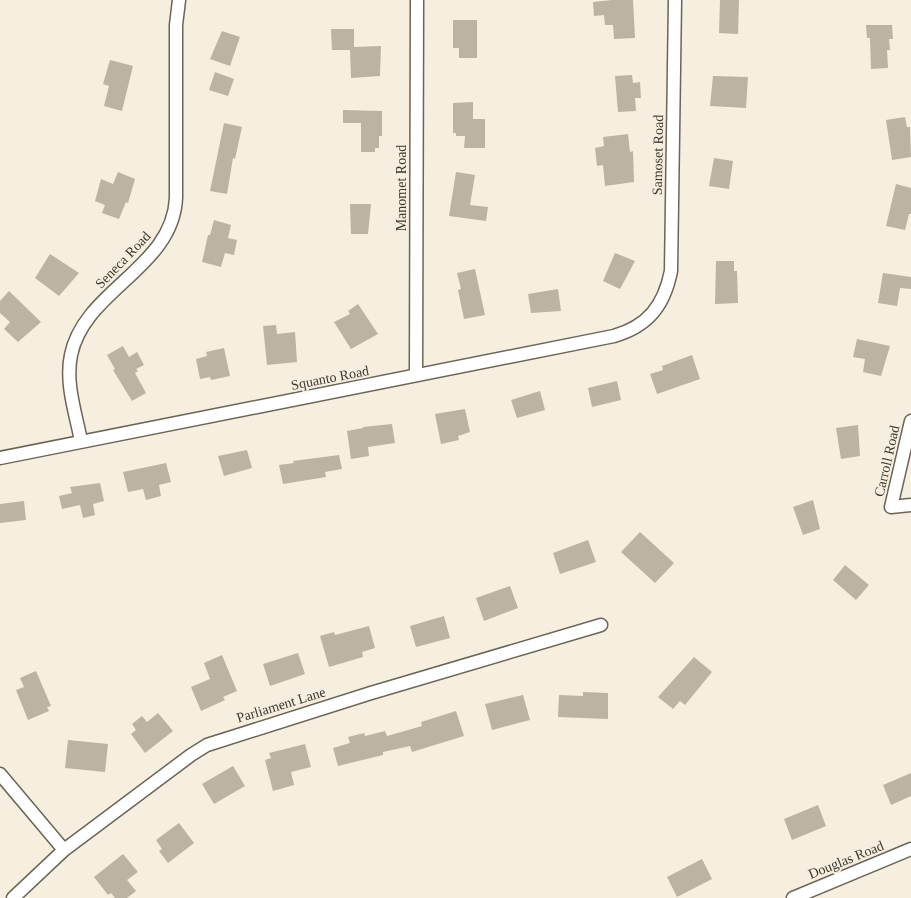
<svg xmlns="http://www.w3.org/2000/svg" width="911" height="898" viewBox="0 0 911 898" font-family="Georgia,serif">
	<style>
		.building { fill: #bbb4a5 }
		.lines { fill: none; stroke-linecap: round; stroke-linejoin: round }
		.street-casing { stroke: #6b6557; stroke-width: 15 }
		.street { stroke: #fff; stroke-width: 12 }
		.labels { text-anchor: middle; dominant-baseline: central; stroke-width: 4; stroke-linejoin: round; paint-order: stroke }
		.street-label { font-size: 14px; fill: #3b3832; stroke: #f6eedf }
	</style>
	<rect width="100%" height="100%" fill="#f6eedf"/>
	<!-- building -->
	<path class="building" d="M612,0h21l2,38 -21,1 -1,-14h-8l-1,-10 -10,1 -1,-14z
		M720,0h19l-1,34 -19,-1z
		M453,20h24v38h-18v-10h-6z
		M866,25h26l1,14h-4l1,11h-3l1,18 -17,1 -1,-31h-3z
		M331,29h23v18l27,-1 -1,30 -29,2 -1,-28h-18z
		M222,31l18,6 -10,29 -20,-7z
		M110,60l23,6 -11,45 -18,-5 5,-20 -6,-2z
		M215,72l19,7 -6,17 -19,-6z
		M632,75l1,8 7,-1 1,16h-6l1,13 -18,1 -3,-36z
		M713,76l35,1 -2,31 -36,-2z
		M473,102v17h12v29h-21l1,-12h-9v-3h-3v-30z
		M343,110l39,1v25h-3v12h-4v4h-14v-29h-18z
		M905,117l2,10h3l1,30 -19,3 -6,-40z
		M224,123l18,4 -7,32 -2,-1 -6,36 -17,-3z
		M628,134l2,18 3,-1 1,31 -29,4 -2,-21 -6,1 -2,-18 9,-2 -1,-9z
		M714,158l19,3 -4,28 -20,-3z
		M118,172l17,7 -7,24 -2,-1 -7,17 -17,-6 3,-8 -10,-4 6,-22 12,5z
		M456,172l19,3 -5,30 18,2 -2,14 -37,-5z
		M896,184l15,4v26h-2l-4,16 -19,-4z
		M350,204h21l-3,30h-17z
		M214,220l17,5 -3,13 9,2 -3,15 -9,-2 -4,14 -19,-5 6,-27h2z
		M615,253l20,8 -15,28 -17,-8z
		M50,254l29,19 -20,23 -24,-18z
		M716,261h18v10h3l1,32 -23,1z
		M475,269l10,46 -21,4 -6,-29 3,-1 -4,-16z
		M883,273l28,4v12l-11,-1 -3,18 -19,-3z
		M558,289l3,22 -30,2 -3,-19z
		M9,291l32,31 -23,20 -14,-13 6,-7 -10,-9v-12z
		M358,304l20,30 -27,15 -17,-27 16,-8 -2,-3z
		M276,325l1,9 18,-2 2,30 -30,3 -4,-39z
		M857,339l33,7 -9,30 -18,-4 2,-13 -12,-2z
		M123,346l6,11 8,-5 7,13 -8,4 2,2 -3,2 11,20 -14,8 -19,-31 2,-1 -8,-14z
		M224,348l6,28 -19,4 -1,-3 -10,2 -4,-20 11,-3 -1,-4z
		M692,355l8,24 -43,15 -7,-20 13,-4 -1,-4z
		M617,381l4,19 -29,7 -4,-19z
		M540,391l5,19 -28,8 -6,-18z
		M465,409l5,23 -12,4 1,4 -18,4 -6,-30z
		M392,424l3,19 -27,4 1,9 -18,3 -4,-28 16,-3v-1z
		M858,425l2,31 -19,3 -5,-31z
		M247,450l5,18 -28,8 -6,-20z
		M339,455l3,14 -17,3 1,5 -43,7 -4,-19 15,-2 -1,-2z
		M166,463l5,19 -12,3 2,11 -15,4 -3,-11 -15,3 -5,-20z
		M100,483l4,18 -11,3 2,11 -12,3 -3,-13 -18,4 -3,-13 13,-3 -2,-6z
		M813,500l7,29 -17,6 -10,-28z
		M24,501l2,19 -26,3v-19z
		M640,532l34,31 -19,20 -34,-31z
		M588,540l8,22 -36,12 -7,-21z
		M845,565l24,20 -13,15 -23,-20z
		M510,586l8,22 -34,13 -8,-23z
		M444,616l6,22 -34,9 -6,-21z
		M369,626l6,22 -13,4 1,5 -34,10 -9,-31 14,-4 1,3z
		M298,653l7,21 -35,12 -7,-22z
		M222,655l15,36 -14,6 2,3 -24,11 -10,-24 19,-8 -6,-16z
		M694,657l18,15 -27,33 -5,-4 -7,8 -15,-12z
		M36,671l15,35 -4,1 2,4 -21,9 -12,-30 8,-3 -4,-9z
		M583,692l25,1v26l-50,-2 1,-22 24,1z
		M523,695l7,25 -38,10 -7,-26z
		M456,711l8,25 -52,16 -2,-6 -27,6v3l-45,11 -5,-18 17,-5 -2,-6 16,-4 1,3 20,-5 2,5 35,-10 -1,-4z
		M158,713l15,18 -28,22 -14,-19 5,-4 -4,-6 10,-8 5,6z
		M68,740l40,4 -3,28 -40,-4z
		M305,744l6,23 -20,5 3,13 -21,6 -8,-31 6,-2 -2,-5z
		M233,766l12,20 -31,18 -12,-20z
		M911,773v23l-20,9 -8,-20z
		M818,805l8,21 -34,14 -8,-21z
		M179,823l15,20 -26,20 -9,-12 3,-2 -6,-9z
		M123,854l15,18 -11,8 9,11 -9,7h-12l-4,-5 -3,2 -14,-18z
		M702,859l10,20 -35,18 -10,-20z"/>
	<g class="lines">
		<defs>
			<path id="street" d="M416,375l1,-375
				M911,421l-20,86 20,-2
				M81,441c-5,-27 -16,-57 -10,-86 13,-65 102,-87 105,-157v-173l3,-25
				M0,458l614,-122c34,-10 50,-30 57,-65l4,-271
				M0,774l64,76
				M13,898l51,-48 127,-95 16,-10 164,-52 230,-68
				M793,898l118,-49"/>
		</defs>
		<!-- street casing -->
		<use href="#street" class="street-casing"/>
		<!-- street -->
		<use href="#street" class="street"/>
	</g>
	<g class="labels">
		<!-- street labels -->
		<g class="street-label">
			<text transform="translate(658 155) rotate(-89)">Samoset Road</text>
			<text transform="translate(401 188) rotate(-90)">Manomet Road</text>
			<text transform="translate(123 260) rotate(-46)">Seneca Road</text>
			<text transform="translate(330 378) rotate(-11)">Squanto Road</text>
			<text transform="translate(887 461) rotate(-77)">Carroll Road</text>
			<text transform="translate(281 705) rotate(-17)">Parliament Lane</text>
			<text transform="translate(846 860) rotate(-22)">Douglas Road</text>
		</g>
	</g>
</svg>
